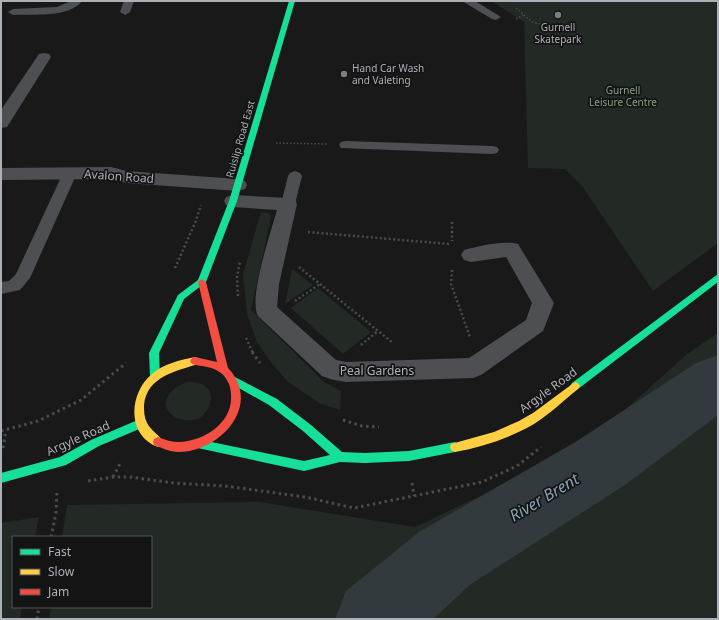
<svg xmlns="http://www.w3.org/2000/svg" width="719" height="620" viewBox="0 0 719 620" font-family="'Noto Sans',sans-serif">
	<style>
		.green { fill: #232924 }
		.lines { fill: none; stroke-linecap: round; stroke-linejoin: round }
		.river { fill: #323a3e; fill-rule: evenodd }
		.path-far2 { stroke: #494b4d; stroke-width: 1.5; stroke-dasharray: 1.5 2; stroke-linecap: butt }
		.path-far1 { stroke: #494b4d; stroke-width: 2.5; stroke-dasharray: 2 2.5; stroke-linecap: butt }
		.path { stroke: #494b4d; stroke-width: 3; stroke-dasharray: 2.5 3.5; stroke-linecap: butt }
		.lane { fill: #4e4f52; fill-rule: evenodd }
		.street { fill: #4e4f52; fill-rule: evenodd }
		.fast { fill: #16e098; fill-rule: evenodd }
		.slow { fill: #ffcf43; fill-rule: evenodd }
		.jam { fill: #f24e42; fill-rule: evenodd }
		.poi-dot { fill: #797c81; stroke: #141415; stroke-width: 1.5 }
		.labels { text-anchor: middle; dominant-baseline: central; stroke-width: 3.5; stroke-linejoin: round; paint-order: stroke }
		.far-poi-label { font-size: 10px; fill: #acb1b8; stroke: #141415 }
		.far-park-label { font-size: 10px; fill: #87a186; stroke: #141415 }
		.far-street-label { font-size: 10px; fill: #acb1b8; stroke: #141415 }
		.street-label { font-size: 12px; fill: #acb1b8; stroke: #141415 }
		.near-water-label { font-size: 16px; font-style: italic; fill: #88a1af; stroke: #141415 }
	</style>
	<rect width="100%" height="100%" fill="#19191a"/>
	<!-- green -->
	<path class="green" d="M491,1h227v242l-65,48 -71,-105 -17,-17 -37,-1 -4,-146z
		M261,212l8,1 2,4 -20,93 73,72 17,9 -1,19 -21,-7 -32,-22 -18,-21 -12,-18 -10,-28 -4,-40z
		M292,269l21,16 -28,19z
		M318,288l53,44 -28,22 -52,-46z
		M718,333v286h-669l2,-12h100v-70h-89l5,-32 193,-3 155,25 170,-81 102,-92z
		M186,382c13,-1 29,4 24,21 -10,39 -77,4 -24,-21z
		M39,517l-4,20h-22v70h9l-2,12h-19v-96z"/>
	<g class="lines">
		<!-- river -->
		<path class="river" d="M718,355v60l-93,70 -154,99 -38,35h-98l11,-28 73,-59 158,-91 119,-78z"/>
		<!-- path-far2 -->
		<path class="path-far2" d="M516,8l16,14 12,3
			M516,19l7,-4
			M276,143l51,1"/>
		<!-- path-far1 -->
		<path class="path-far1" d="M452,222v19
			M308,232l141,12
			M299,267l94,76
			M175,268l20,-45 6,-18
			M452,270l-1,14 19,53
			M238,296l-1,-19 3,-16
			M295,301l25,-17
			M246,338l7,15
			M361,345l17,-14"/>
		<!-- path -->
		<path class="path" d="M252,352l8,11
			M343,420l19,6 17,1
			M1,431l37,-10 43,-21 45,-37
			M3,448l3,-18
			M113,477l8,-15
			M88,481l25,-4h17l44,6 51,3 80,11 49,11 128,-26 35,-16 24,-19
			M412,483l2,13
			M51,537l5,-24 1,-23
			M37,619l2,-12"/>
		<!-- lane -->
		<path class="lane" d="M71,1h11c-13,17 -49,13 -69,14l-5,-3 5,-3 44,-2z
			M124,1h10l-4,11 -5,3 -5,-3z
			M462,1h13l26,16 -5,3 -4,-1z
			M346,141l146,5 5,1 2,3 -2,3 -5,1 -151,-6 -2,-3 2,-3z
			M70,169l5,1 2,3 -47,105 -10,12 -19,4v-12l8,-1 7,-7 47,-101 2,-3z
			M295,171l5,2 2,3 -7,28 -2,3 -5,2 -5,-2 -2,-3 7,-28 2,-3z"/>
		<!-- street -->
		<path class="street" d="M44,53l5,1 2,3 -44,70 -6,1v-18l38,-56z
			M111,167l15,4 112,8 7,2 2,4 -2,4 -7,2 -112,-8 -15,-4 -110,1v-12z
			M233,195l55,3 7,2 2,4 -18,80 -2,23 59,53 10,2 123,-4 57,-38 6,-17 -26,-46 -35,5 -7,-2 -3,-5 3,-5c14,-4 40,-10 54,-6l36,59 -11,28 -62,44 -8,3 -127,4 -16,-3 -8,-3 -64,-60c-10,-18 13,-84 19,-106l-44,-3 -7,-2 -2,-4 2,-4z"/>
		<!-- fast -->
		<path class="fast" d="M289,1h6l-58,200 -31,81 -22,17 -25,54 1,24 -2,3 -3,1 -3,-1 -2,-3 -1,-24 29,-58 20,-15 31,-79z
			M718,274v8l-140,107 -3,1 -3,-1 -2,-3 2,-3z
			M233,376l44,23 34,26 31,27 23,1 44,-2 46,-9 4,2 1,3 -1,3 -4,2 -46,9 -44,2 -25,-1 -36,9 -111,-24 -1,-3 1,-3 4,-2 107,22 26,-6 -27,-24 -34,-26 -39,-22 -2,-3 2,-3z
			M140,419l4,2 1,3 -1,3 -45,19 -33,19 -65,18v-10l59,-16 31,-17z"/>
		<!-- slow -->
		<path class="slow" d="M195,357l3,1 2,3 -2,3c-21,7 -51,12 -54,41 0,6 0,12 3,18 4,8 13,12 16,19l-1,3 -4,2c-32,-12 -29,-54 -6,-73 11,-10 28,-14 43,-17z
			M575,382l3,1 2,3 -2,3c-14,11 -28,25 -44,35 -24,14 -52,23 -79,28l-4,-2 -1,-3 1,-3 43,-12 25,-11 14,-8z"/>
		<!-- jam -->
		<path class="jam" d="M202,279l4,3 22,86c35,37 -8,84 -50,84 -8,0 -16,-4 -24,-7l-1,-3 1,-3 4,-2c7,3 14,5 21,5 25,-1 54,-19 52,-47 0,-8 -3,-16 -10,-22 -9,-7 -19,-6 -29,-9l-2,-3 2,-3 3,-1 22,5 -19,-80z"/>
	</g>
	<!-- markers -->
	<g class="poi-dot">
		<circle cx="558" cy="15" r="4"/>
		<circle cx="344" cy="74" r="4"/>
	</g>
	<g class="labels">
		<!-- far-poi labels -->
		<g class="far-poi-label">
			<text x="558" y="27">Gurnell<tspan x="558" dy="12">Skatepark</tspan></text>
			<text x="352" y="68" text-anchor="start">Hand Car Wash<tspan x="352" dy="12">and Valeting</tspan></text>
		</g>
		<!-- far-park labels -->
		<g class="far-park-label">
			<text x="623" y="90">Gurnell<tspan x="623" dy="12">Leisure Centre</tspan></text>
		</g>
		<!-- far-street labels -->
		<g class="far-street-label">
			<text transform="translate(240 139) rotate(-74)">Ruislip Road East</text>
		</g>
		<!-- street labels -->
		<g class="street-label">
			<text transform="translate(119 176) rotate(4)">Avalon Road</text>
			<text x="377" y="370">Peal Gardens</text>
			<text transform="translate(548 390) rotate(-36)">Argyle Road</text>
			<text transform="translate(78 438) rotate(-24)">Argyle Road</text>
		</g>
		<!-- near-water labels -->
		<g class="near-water-label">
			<text transform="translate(544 497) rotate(-31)">River Brent</text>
		</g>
	</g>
	<!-- border -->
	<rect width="719" height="620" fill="none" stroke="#acb1b8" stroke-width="4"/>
	<!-- legend -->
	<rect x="12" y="536" width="140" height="72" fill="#141415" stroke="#515356"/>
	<rect x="20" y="549" width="20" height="6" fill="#16e098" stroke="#515356"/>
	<text x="48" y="556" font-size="12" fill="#acb1b8">Fast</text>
	<rect x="20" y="569" width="20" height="6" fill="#ffcf43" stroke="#515356"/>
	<text x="48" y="576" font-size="12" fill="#acb1b8">Slow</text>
	<rect x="20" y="589" width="20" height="6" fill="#f24e42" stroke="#515356"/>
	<text x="48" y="596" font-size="12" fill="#acb1b8">Jam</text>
</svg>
